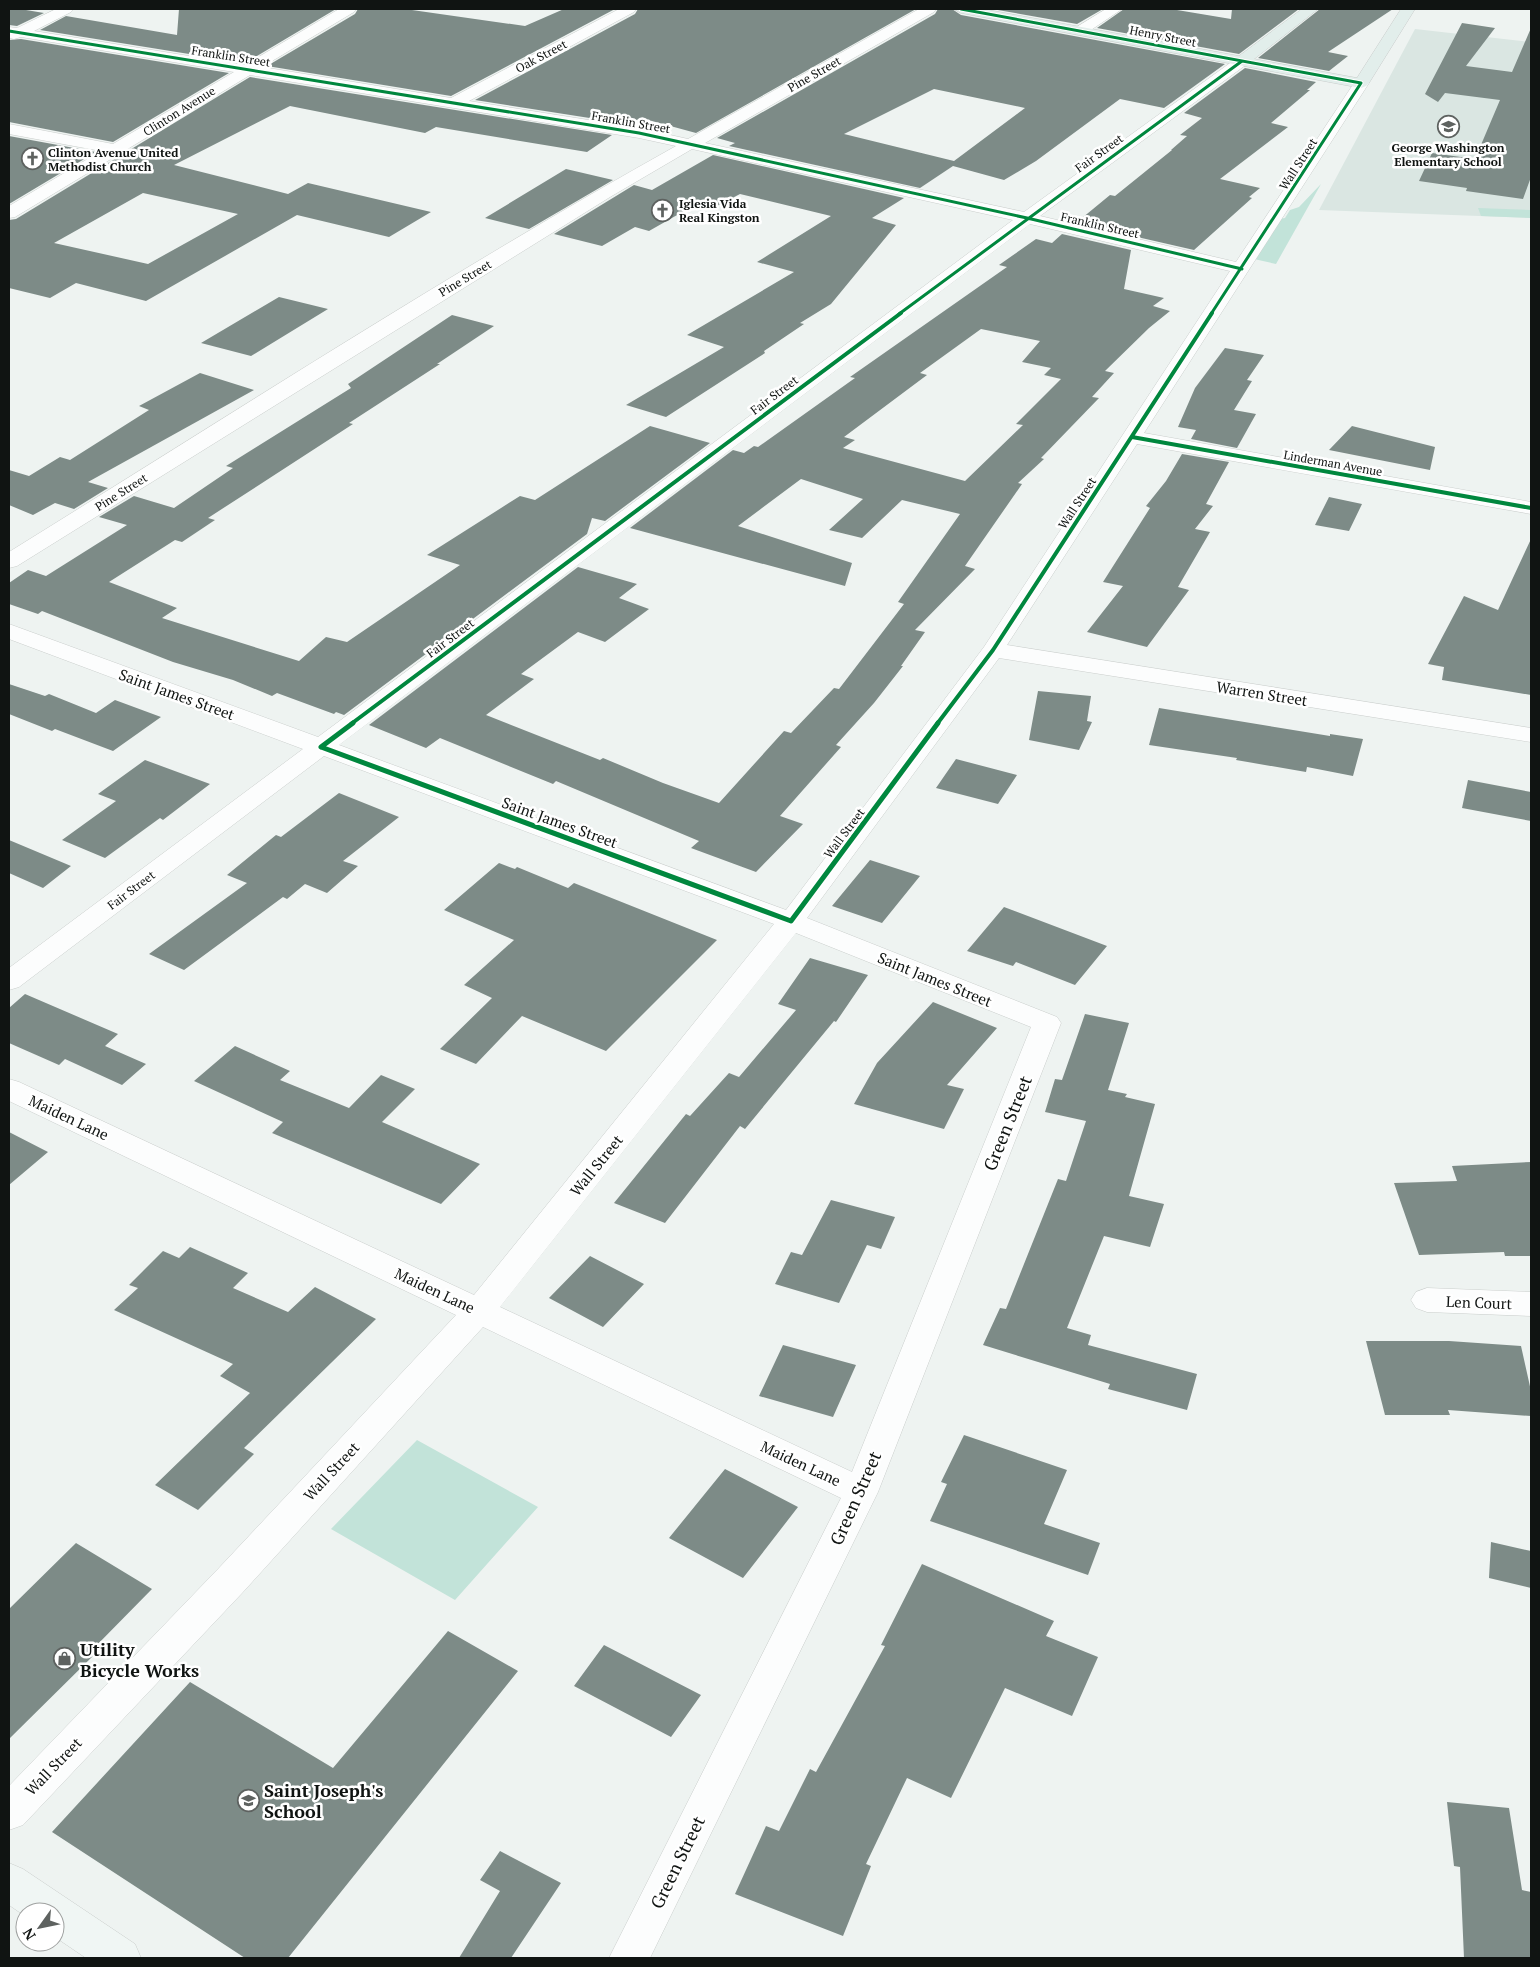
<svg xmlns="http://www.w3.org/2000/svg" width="1540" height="1967" viewBox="0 0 1540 1967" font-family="'PT Serif',serif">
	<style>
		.built { fill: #dae6e2 }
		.green { fill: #c2e3d9 }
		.building { fill: #7d8b87; fill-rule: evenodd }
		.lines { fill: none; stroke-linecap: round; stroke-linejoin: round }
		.street-casing { stroke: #cacecc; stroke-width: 1 }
		.secondary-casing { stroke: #cacecc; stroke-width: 1 }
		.primary-casing { stroke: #c9cccb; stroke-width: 1 }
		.street { fill: #fcfdfd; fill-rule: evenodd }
		.secondary { fill: #f0f6f4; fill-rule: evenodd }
		.primary { fill: #e2eeeb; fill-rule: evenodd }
		.cycleway-far2-casing { stroke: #fff; stroke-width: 5 }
		.cycleway-far1-casing { stroke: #fff; stroke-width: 6 }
		.cycleway-casing { stroke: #fff; stroke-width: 8 }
		.cycleway-far2 { stroke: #00873e; stroke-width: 3 }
		.cycleway-far1 { stroke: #00873e; stroke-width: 4 }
		.cycleway { stroke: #00873e; stroke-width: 5 }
		.labels { text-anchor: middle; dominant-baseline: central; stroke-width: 5; stroke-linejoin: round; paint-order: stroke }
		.far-street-label { font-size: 12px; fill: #101412; stroke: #fff }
		.far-poi-label { font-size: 12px; font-weight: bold; fill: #101412; stroke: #fff; text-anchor: start }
		.street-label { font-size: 15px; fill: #101412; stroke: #fff }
		.near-street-label { font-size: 18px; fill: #101412; stroke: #fff }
		.near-poi-label { font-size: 18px; font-weight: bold; fill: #101412; stroke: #fff; text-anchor: start }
	</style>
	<rect width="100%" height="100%" fill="#eef3f1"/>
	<!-- built -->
	<path class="built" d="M1415,29l116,13v176l-212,-8z"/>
	<!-- green -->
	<path class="green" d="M1321,184l-45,80 -22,-5 25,-40 6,-1 5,-8 9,-3z
		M1478,208l53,2v8l-50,-2z
		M417,1440l121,67 -83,93 -124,-71z"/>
	<!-- building -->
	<path class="building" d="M9,9h11l24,4 -27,13 -8,-1z
		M179,9h157l-91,54 -205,-33 26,-14 111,19z
		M358,9h47l120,17 39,-17h51l-164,87 -184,-30 88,-52z
		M638,9h278l-220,124 -55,-15 -13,6 -153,-24 160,-86z
		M938,9h14l9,6 264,49 -61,44 -44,-9 -84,62 -32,19 -51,-14 -33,22 -191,-42 6,-3 -18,-5 218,-124zM934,89l91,19 -71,53 -110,-27z
		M992,9h111l-26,15z
		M1124,9h47l60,10 1,-10h67l-60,45 -142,-26z
		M1320,9h73l-65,43 20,4 -19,15 -71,-13z
		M1462,23l33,5 -29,38 46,6 19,-44v149l-8,22 -57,-8 1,-3 -48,-7 13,-28 43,6 25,-59 -55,-7 -7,9 -13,-8z
		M21,39l208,34 -116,69 -104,-20v-82z
		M1245,68l71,14 -9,8h3l-39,33 17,4 -68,52 40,9 -11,9 3,1 -58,52 -118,-27 34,-28 5,1 57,-46h-1l16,-14 -7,-1 22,-17 -18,-5z
		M250,77l362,58 -25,17 -151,-25 -11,6 -135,-27 -116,59 114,29 20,-11 123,29 -42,25 -92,-22 -151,86 -70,-18 -26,15 -41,-10v-68l7,-1zM143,193l95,21 -90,50 -94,-21z
		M9,136l87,16 -87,52z
		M713,155l191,43 -32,20 24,7 -65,79 -31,19 4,1 -40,27 1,2 -99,64 -40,-12 98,-58 -37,-12 107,-63 -37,-10 74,-46 -91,-22 -23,12 -17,-4 -51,29 -14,-4 -33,19 -48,-12 80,-49 18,5z
		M566,169l47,11 -84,49 -44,-11z
		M1062,234l69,16 -7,39 40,9 -11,8 17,5 -21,17 -44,43 9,2 -22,24 7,1 -58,60 3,1 -26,24 4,1 -57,82 10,3 -60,61 10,2 -24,34h2l-29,37 -38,42 5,2 -61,69 23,8 -47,48 -65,-24 8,-7 -143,-60 -3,3 -113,-46 -14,10 -57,-23 209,-158 59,17 -18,14 30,11 -44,33 -27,-10 -57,42 13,5 -48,36 114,45 3,-2 60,25 56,20 65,-72 7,2 43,-45 5,1 65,-85 -6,-2 62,-88 -58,-14 -40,38 -33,-8 34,-31 -62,-20 -63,47 114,37 -7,23 -215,-58 103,-78 11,3 10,-7 4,1 97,-69 -5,-1 157,-110 -8,-2 37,-26 16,4zM981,329l59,12 -18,21 29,6 -7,7 17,4 -45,45 7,1 -58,56 -122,-33 12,-8 -11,-3 83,-62 -7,-2z
		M279,297l49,12 -77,47 -50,-13z
		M452,315l42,11 -57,38h3l-91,59 4,1 -145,94 7,2 -33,22 -7,-2 -66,42 68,26 -15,10 137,43 27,-24 21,5 113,-77 -33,-10 93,-59 15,4 115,-74 60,17 -105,78 -13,-3 -5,16 -243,181 -8,-3 -2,2 -57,-21 -5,3 -39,-16 -60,-18 -131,-51 -4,3 -29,-10v-21l19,-13 18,6 81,-51 -28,-8 35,-21 40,12 59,-40 -7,-2 125,-78 -3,-4z
		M1225,348l39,7 -17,25 5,1 -18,29 22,4 -19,34 -46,-9 5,-9 -18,-3 17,-39z
		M200,373l54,17 -166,92 20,6 -34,21 -19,-6 -22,12 -24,-10v-35l20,6 31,-19 10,3 79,-50 -10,-4z
		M1352,426l83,21 -5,23 -101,-20z
		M1182,454l47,8 -23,42 7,2 -18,23 15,3 -32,55 11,3 -42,57 -60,-15 36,-46 -20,-4 47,-74 -4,-2 20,-25z
		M1329,497l33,7 -13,27 -34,-6z
		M1531,539v156l-89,-15 2,-13 -16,-3 36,-68 34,14z
		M9,684l36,12 4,-2 47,19 19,-13 46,17 -48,34 -58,-22 -3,2 -43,-17z
		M1038,691l53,5 -4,25 5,1 -13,28 -50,-10z
		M1159,708l171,28v-2l33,5 -10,37 -46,-9 -1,5 -70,-12 1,-2 -88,-13z
		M956,759l61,16 -19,29 -62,-16z
		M145,760l65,24 -47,36 -3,-2 -55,40 -43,-18 54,-39 -18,-7z
		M1468,780l63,12v29l-69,-13z
		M339,793l60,24 -56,44 15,5 -31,27 -22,-9 -18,15 -4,-2 -99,73 -35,-16 98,-71 -20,-8 49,-40 5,2z
		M9,840l62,26 -28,22 -34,-15z
		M870,860l50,16 -38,47 -50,-17z
		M499,863l16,6 2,-2 51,21 6,-5 143,57 -111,111 -84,-35 -46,48 -36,-15 52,-51 -28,-13 50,-45 -70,-30z
		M1004,907l103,39 -32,39 -59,-23 -3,4 -46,-15z
		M810,958l58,17 -32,47 -2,-1 -89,108 -5,-3 -75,97 -51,-20 72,-89 4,2 39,-43 10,4 57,-67 -18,-6z
		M25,994l93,40 -13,12 41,18 -24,21 -57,-26 -6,6 -50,-22v-35z
		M933,1002l64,26 -50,57 17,4 -20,40 -90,-25 23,-41z
		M1085,1014l44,9 -21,67 19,4 -2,3 30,7 -26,92 35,8 -14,43 -46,-11 -37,92 24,7 -3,10 109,29 -10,36 -79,-21 2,-5 -127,-39 17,-37 6,1 52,-130 8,2 20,-60 -41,-9 10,-33 7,1z
		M235,1046l55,25 -10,9 69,28 32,-33 34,14 -33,33 98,42 -39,40 -169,-71 11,-11 -89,-41z
		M9,1132l39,20 -39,33z
		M1531,1162v94h-26l-1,-4 -85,3 -25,-72 63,-2 -5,-15z
		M831,1200l64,17 -14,32 -14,-4 -28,58 -64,-19 16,-32 11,3z
		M190,1247l58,26 -15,15 55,24 27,-25 61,32 -132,129 10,6 -56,56 -43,-25 95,-92 -30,-17 13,-12 -119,-54 24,-22 -9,-3 34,-34 16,7z
		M590,1256l54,28 -41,43 -54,-29z
		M1366,1341h83l72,5 10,45v25l-83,-6 2,5h-65z
		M783,1345l73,20 -23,52 -74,-21z
		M964,1435l103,35 -23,54 56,19 -12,32 -158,-54 17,-37 -6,-2z
		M725,1469l73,38 -55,71 -74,-40z
		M1491,1542l40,9v37l-42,-10z
		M76,1543l76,46 -59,60 4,3 -88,87v-130z
		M922,1564l132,57 -8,15 52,21 -26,59 -67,-28 -54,110 -44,-20 -41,86 5,2 -28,70 -108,-42 31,-68 13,5 31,-62 6,3 69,-126 -4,-1z
		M448,1631l70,40 -230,287h-43l-193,-126 138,-150 143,86z
		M604,1645l97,50 -30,42 -97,-51z
		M1447,1802l62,6 13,82 9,2v66h-67l-4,-91 -6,-1z
		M500,1851l61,32 -50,75h-52l41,-67 -20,-11z"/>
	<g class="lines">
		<defs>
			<path id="street" d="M56,9h17l-2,3 -37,19 211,34 94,-56h17l-2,3 -92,55 189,31 168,-89h17l-2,3 -165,89 170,27 49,11 231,-130h17l-2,3 -229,131 319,69 213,-154h10l2,3 -2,3 -207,152 196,46 120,-182h10l3,3 -225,350 387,69v12l-394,-70 -130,201 524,83v14l-532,-84 -192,260 250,99 4,6 -183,469 -228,466h-41l232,-460 -358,-171 -239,264 -221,234 -14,5v-44l209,-217 238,-254 -447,-214v-22l10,3 455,213 300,-371 -450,-168 -305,231 -10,3v-22l294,-219 -294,-110v-15l309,113 695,-517 -321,-71 -82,48 -593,369 -8,2v-16c221,-137 440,-279 667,-406l-37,-8 -389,-63 -235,142 -6,1v-12l92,-55 -92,-17v-10l104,20 121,-72 -213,-35 -7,2 -5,-1v-11l8,1zM1030,224l200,47 -246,376 -198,263 -447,-165zM796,933l235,94 -179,445 -352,-165z
				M1106,9h16l-37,25h-10l-2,-3 2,-3z
				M1427,1288l104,4v24l-104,-4 -11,-4 -5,-8 5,-8z"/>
			<path id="secondary" d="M9,1863l14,6 112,75 6,14h-55l-31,-21v-25h-30v4l-16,-11z"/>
			<path id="primary" d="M954,9h29l256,47 63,-47h16l-64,50 103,19 44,-69h14l-46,74 -3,3 -5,2 -400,-75z"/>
		</defs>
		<!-- street casing -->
		<use href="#street" class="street-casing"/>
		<!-- secondary casing -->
		<use href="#secondary" class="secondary-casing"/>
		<!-- primary casing -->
		<use href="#primary" class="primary-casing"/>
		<!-- street -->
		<use href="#street" class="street"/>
		<!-- secondary -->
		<use href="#secondary" class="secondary"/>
		<!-- primary -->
		<use href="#primary" class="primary"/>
		<defs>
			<path id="cycleway-far2" d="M961,9l400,74 -150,231
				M9,31l630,102 388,85 215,51
				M899,314l343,-253"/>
			<path id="cycleway-far1" d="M1132,437l399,71
				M351,724l550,-411
				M937,724l56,-74 219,-337"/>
			<path id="cycleway" d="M321,747l470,174 147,-198
				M321,747l32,-24"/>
		</defs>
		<!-- cycleway-far2 casing -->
		<use href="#cycleway-far2" class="cycleway-far2-casing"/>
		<!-- cycleway-far1 casing -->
		<use href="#cycleway-far1" class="cycleway-far1-casing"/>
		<!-- cycleway casing -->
		<use href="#cycleway" class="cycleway-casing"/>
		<!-- cycleway-far2 -->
		<use href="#cycleway-far2" class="cycleway-far2"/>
		<!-- cycleway-far1 -->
		<use href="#cycleway-far1" class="cycleway-far1"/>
		<!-- cycleway -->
		<use href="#cycleway" class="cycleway"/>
	</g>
	<!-- icons -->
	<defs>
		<symbol id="school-ring" viewBox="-11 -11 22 22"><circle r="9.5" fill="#fff" stroke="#5e6260" stroke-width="1.5"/><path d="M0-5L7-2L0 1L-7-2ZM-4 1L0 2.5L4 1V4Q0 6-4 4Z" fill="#5e6260"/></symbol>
		<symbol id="church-ring" viewBox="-11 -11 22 22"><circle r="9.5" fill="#fff" stroke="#5e6260" stroke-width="1.5"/><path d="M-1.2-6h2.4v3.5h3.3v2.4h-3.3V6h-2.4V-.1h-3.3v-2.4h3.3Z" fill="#5e6260"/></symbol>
		<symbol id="shop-ring" viewBox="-11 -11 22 22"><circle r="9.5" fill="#fff" stroke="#5e6260" stroke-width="1.5"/><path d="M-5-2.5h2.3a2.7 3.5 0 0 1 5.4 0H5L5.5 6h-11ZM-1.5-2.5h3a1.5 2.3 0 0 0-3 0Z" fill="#5e6260"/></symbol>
	</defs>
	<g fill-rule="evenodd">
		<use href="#school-ring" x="1436" y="114" width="25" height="25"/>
		<use href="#church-ring" x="20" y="146" width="25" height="25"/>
		<use href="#church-ring" x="650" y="198" width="25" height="25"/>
		<use href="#shop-ring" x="52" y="1646" width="25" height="25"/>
		<use href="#school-ring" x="236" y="1788" width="25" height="25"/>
	</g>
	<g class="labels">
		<!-- far-street labels -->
		<g class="far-street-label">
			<text transform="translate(1163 36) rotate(11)">Henry Street</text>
			<text transform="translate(231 56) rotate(9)">Franklin Street</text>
			<text transform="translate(541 56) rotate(-28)">Oak Street</text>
			<text transform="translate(814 74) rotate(-30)">Pine Street</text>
			<text transform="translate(179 111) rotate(-32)">Clinton Avenue</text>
			<text transform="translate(631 122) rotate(10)">Franklin Street</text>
			<text transform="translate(1099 153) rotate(-36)">Fair Street</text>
			<text transform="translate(1298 164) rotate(-57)">Wall Street</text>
			<text transform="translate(1100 225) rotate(13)">Franklin Street</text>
			<text transform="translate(465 278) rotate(-31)">Pine Street</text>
			<text transform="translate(774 395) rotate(-37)">Fair Street</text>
			<text transform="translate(1333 463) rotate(10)">Linderman Avenue</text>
			<text transform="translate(121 492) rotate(-32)">Pine Street</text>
			<text transform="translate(1077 503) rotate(-57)">Wall Street</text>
			<text transform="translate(450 638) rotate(-37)">Fair Street</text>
			<text transform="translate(844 833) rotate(-53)">Wall Street</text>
			<text transform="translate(131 890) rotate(-37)">Fair Street</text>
		</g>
		<!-- far-poi labels -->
		<g class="far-poi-label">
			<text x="1448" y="147" text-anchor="middle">George Washington<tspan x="1448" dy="14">Elementary School</tspan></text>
			<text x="48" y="152">Clinton Avenue United<tspan x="48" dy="14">Methodist Church</tspan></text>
			<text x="679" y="203">Iglesia Vida<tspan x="679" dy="14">Real Kingston</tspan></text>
		</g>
		<!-- street labels -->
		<g class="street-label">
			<text transform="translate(1262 693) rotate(9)">Warren Street</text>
			<text transform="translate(177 694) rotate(20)">Saint James Street</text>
			<text transform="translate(560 822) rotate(20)">Saint James Street</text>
			<text transform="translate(935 979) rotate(22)">Saint James Street</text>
			<text transform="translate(69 1117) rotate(25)">Maiden Lane</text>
			<text transform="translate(596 1165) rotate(-51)">Wall Street</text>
			<text transform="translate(435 1290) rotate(25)">Maiden Lane</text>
			<text transform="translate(1479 1302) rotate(2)">Len Court</text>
			<text transform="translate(801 1463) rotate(25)">Maiden Lane</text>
			<text transform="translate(331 1471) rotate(-47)">Wall Street</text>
			<text transform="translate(53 1766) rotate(-46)">Wall Street</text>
		</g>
		<!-- near-street labels -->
		<g class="near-street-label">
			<text transform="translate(1007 1123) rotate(-68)">Green Street</text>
			<text transform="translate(855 1498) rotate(-66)">Green Street</text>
			<text transform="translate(677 1862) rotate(-64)">Green Street</text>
		</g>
		<!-- near-poi labels -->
		<g class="near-poi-label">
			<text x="80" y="1649">Utility<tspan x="80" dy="21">Bicycle Works</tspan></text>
			<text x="264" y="1790">Saint Joseph's<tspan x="264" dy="21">School</tspan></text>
		</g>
	</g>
	<!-- border -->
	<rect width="1540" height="1967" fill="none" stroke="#101412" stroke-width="20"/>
	<!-- north arrow -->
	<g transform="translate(40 1927) rotate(237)"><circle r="24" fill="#ffffff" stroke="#9fa1a0"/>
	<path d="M0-4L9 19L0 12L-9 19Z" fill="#5e6260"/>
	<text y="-8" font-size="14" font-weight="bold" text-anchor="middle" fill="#101412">N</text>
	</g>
</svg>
